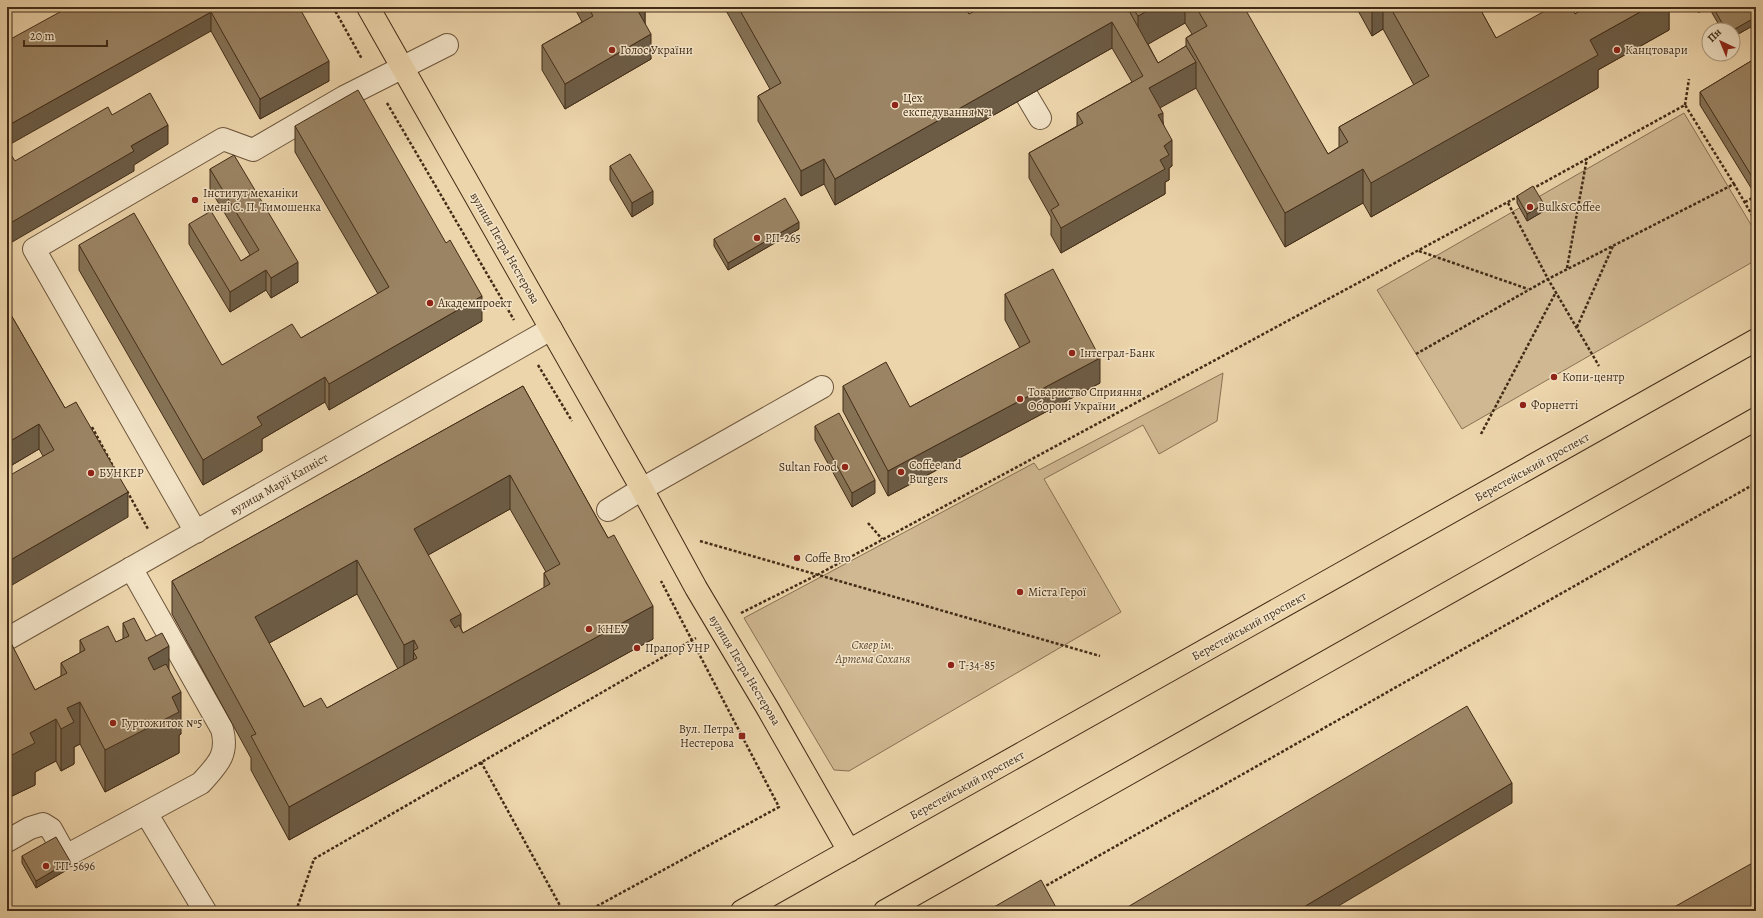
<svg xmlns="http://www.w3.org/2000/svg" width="1763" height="918" viewBox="0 0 1763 918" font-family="Alegreya,serif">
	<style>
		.green { fill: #d0b892; stroke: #897254 }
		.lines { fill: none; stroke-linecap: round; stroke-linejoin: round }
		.minor-casing { stroke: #6d563c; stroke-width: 24 }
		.major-casing { stroke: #422c17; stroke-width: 24 }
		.path { stroke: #422c17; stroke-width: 2.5; stroke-dasharray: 3 2; stroke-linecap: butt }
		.minor { stroke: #f3e4c8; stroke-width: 22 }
		.major { stroke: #edd5ab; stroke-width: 22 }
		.wall { fill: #857256; stroke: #422c17; fill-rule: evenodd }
		.shaded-wall { fill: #6c5c46; stroke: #422c17 }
		.building { fill: #9b8464; stroke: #422c17; fill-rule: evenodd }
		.poi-dot { fill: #8f2418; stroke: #f3e4c8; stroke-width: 1.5 }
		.labels { text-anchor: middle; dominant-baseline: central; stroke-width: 3; stroke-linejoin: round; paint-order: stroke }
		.poi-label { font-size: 12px; fill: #422c17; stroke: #f3e4c8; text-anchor: start }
		.street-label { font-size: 12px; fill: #422c17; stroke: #f3e4c8 }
		.park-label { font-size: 12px; font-style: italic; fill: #5e4830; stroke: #f3e4c8 }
	</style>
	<rect width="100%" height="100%" fill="#edd5ab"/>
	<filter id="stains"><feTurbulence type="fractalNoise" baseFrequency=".005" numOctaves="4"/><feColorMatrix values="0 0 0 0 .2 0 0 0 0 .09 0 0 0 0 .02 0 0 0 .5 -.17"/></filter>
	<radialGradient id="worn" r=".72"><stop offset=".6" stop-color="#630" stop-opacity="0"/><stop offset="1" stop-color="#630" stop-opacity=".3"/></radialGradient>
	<!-- green -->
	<path class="green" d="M1684,113l72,120v27l-294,169 -85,-139z
		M1223,373l-6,48 -58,33 -16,-29 -99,54 77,133 -272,159 -15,-1 -90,-152 290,-155 5,7z"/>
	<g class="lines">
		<defs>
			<path id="minor" d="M1027,96l13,22
				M608,510l34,-21 180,-102
				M196,532l-162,-283 189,-110 30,11 91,-53 103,-52
				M7,639l544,-310
				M146,813l59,98
				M7,841l23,-13 13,-4 8,5 15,27 135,-73c16,-18 28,-28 21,-54l-91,-161"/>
			<path id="major" d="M368,7l274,482 54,99 72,121 81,142
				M742,911l1014,-571
				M885,911l871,-492"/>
		</defs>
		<!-- minor casing -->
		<use href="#minor" class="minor-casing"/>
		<!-- major casing -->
		<use href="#major" class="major-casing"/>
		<!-- path -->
		<path class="path" d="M333,7l29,52
			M1698,12l10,-5
			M387,103l127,217
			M1685,105l4,-26
			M1532,189l153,-84 49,79
			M1745,202l11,-6
			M1508,203l40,76 51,87
			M1419,251l109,38
			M1567,268l20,-110
			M1577,327l36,-81
			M1416,354l132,-75 186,-95 22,38
			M538,365l34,56
			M92,427l22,41
			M1481,434l75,-142
			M127,491l21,38
			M868,523l14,16
			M700,541l400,115
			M741,613l76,-38 702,-379
			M481,762l82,149
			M1042,888l714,-405
			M296,911l18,-52 382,-221
			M588,911l191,-104 -118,-226"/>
		<!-- minor -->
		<use href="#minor" class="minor"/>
		<!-- major -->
		<use href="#major" class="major"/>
	</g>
	<!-- wall -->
	<path class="wall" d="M69,7h230l30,74 -69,38 -49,-88z
		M574,7h71v16l6,36 -86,50 -23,-39v-25l40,-23z
		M724,7h241l4,7 13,-7h258l88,147 11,-7v-20l75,-42 -31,-56 -11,7 -16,-29h123l17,31 79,-24 9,-5 -1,-2h86v23l-71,40v18l-227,129 -8,-14 -78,44 -89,-159 -36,19 12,59 -3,2v12l-4,2v12l-104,59 -10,-18v-18l-22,-39v-25l48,-27v-13l55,-31 -20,-34 -277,157 -11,-21 -23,12 -43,-75v-25l12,-7zM1185,23l7,11 -6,4v8l-28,17 -10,-19z
		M1712,7h44v17l-23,13v-7h-11l-10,-17z
		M1756,58v138l-56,-91v-13z
		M295,126l187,195 -153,89 -4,-8 -63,37v12l-59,34 -124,-215v-25l143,120 79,-27 77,-44 -83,-142z
		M610,166l43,38 -21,13 -22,-37z
		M210,169l88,113 -27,16 -5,-8 -36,22 -41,-68v-20l52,37 9,-6 -40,-66z
		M1517,196l27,15 -17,10 -10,-18z
		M799,229l-71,41 -14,-24v-7z
		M1005,294l95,89 -212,113 -45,-85v-25l67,21 110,-59 -15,-28z
		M7,308l121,209 -85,-61 -4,-7 -32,19z
		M523,386l85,152 45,101 -364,201 -38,-70v-12l-79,-144v-33zM510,509l36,63 -2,1v15l-81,45 -35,-78zM357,594l41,75 -71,39 -23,-1 -35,-64z
		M815,426l60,67 -23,14 -37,-67z
		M123,623l23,18 23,29 12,64 -2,1v18l-74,39 -25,-48 -6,3v17l-13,7 -5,-10 -21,11v13l-25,12 -3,-5v-154l28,52 26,-14v-13l19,-10v-13l36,2 7,-3z
		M22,856l48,12 -34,20 -14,-25z"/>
	<!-- shaded-wall -->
	<path class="shaded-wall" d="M644,7h1v25l-7,-21z
		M1154,7h31v16l-47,27v-34z
		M1372,7h11v22l-11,7z
		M1649,7h20v23l-71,40v18l-227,129v-34l219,-143z
		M211,12v19l-204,115v-20z
		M1756,17v7l-23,13v-7z
		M1112,22v26l-277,157v-26z
		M651,34v25l-86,50v-25z
		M329,61v20l-69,38v-20z
		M1196,62v26l-47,26v-26z
		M1163,113v25l-5,-23z
		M168,125v19l-34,21v6l-127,74v-20l124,-79z
		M1172,140v26l-3,2v12l-4,2v12l-104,59v-25l99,-68 4,-14z
		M824,159v25l-23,12v-25z
		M1363,169v34l-78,44v-34z
		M653,191v13l-21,13v-14z
		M1544,204v7l-17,10v-7z
		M799,222v7l-71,41v-7z
		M298,262v20l-27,16v-20z
		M266,270v20l-36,22v-20z
		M482,296v25l-153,89v-26z
		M1100,358v25l-212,113v-25z
		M325,377v25l-63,37v12l-59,34v-25l54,-43z
		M39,424v25l-32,19v-25z
		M510,475v34l-96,54v-34z
		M875,480v13l-23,14v-14z
		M128,492v25l-121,71v-26z
		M357,560v34l-102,57v-34z
		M653,606v33l-364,201v-33z
		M461,614v33l-11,-27z
		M414,640l-1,34 -9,5v-34z
		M169,646v42l-21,11v-41z
		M181,692v42l-2,1v18l-74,39v-42l67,-53z
		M80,702v42l-6,3v17l-13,7v-42l6,-21z
		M56,719v42l-21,11v13l-25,12v-41l20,-23z
		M1512,783v20l-182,108h-33z
		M70,861v7l-34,20v-7z"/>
	<!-- building -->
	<path class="building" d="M69,7h230l30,54 -69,38 -49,-87 -204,114v-85z
		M588,7h56l-6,4 13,23 -86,50 -23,-39 51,-29z
		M738,7h227l4,7 13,-7h145l31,56 28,-17 10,16 -47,26 14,25 -5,2 14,25 -8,6 5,9 -9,5 5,9 -104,59 -10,-18 8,-5 -30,-52 54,-30 -6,-10 66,-37 -31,-54 -277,157 -11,-20 -23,12 -43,-75 23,-13z
		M1132,7h22l-16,9z
		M1196,7h48l84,147 20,-12 -9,-15 90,-51 -39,-69h89l17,31 56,-31h20l3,7 12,-7h62l-59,33 8,15 -227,128 -8,-14 -78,44 -99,-175 21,-12z
		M1713,7h43v10l-23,13h-7z
		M1756,58v125l-56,-91z
		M358,90l88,153 4,-3 32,56 -153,88 -4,-7 -68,40 5,8 -59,35 -124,-215 55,-32 88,152 70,-41 9,14 88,-51 -94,-161z
		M150,93l18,32 -37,21 3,5 -127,74v-75h1l7,11 93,-54 4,8z
		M630,154l23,37 -21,12 -22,-37z
		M234,155l64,107 -27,16 -5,-8 -36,22 -41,-68 22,-13 30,50 18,-11 -49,-81z
		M1533,186l11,18 -17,10 -10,-18z
		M785,198l14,24 -71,41 -14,-24z
		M1053,269l47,89 -212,113 -45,-85 43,-24 24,45 120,-65 -25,-48z
		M7,308l58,100 11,-6 52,90 -121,70v-85l47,-27 -15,-26 -32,19z
		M523,386l85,152 6,-3 39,71 -364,201 -38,-71 5,-2 -84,-153zM510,475l50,89 -16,9 6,11 -87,49 -4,-8 -4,3 -5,-8 11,-6 -47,-85zM357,560l47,85 10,-5 4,8 -5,3 4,7 -90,50 -6,-10 -17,9 -49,-90z
		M839,413l36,67 -23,13 -37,-67z
		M134,618l12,23 16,-8 7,13 -21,12 6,12 12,-6 15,28 -9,5 7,15 -74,38 -25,-48 -13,6 7,14 -13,7 -5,-10 -26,14 5,10 -25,13 -3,-6v-112l1,-1 27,53 32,-17 -6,-10 24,-13 -5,-10 28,-14 8,16 13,-6 -6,-13z
		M1467,706l45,77 -215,128h-169l-2,-3z
		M56,837l14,24 -34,20 -14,-25z
		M1756,861v50h-89z
		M1041,880l17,31h-71z"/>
	<!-- markers -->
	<g class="poi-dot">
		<circle cx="612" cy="50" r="4"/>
		<circle cx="1617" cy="50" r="4"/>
		<circle cx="895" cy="105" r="4"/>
		<circle cx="195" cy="200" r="4"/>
		<circle cx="1530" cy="207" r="4"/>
		<circle cx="757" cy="238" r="4"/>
		<circle cx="430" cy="303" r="4"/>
		<circle cx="1072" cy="353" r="4"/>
		<circle cx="1554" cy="377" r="4"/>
		<circle cx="1020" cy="399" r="4"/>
		<circle cx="1523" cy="405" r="4"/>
		<circle cx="845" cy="467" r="4"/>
		<circle cx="901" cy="472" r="4"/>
		<circle cx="91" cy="473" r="4"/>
		<circle cx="797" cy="558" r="4"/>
		<circle cx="1020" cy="592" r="4"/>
		<circle cx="589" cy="629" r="4"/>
		<circle cx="637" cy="648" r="4"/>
		<circle cx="951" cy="665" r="4"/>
		<circle cx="113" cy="723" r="4"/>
		<rect x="738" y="732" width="8" height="8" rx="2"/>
		<circle cx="46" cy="866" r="4"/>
	</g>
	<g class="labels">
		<!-- poi labels -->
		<g class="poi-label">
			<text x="620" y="50">Голос України</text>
			<text x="1625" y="50">Канцтовари</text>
			<text x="903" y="98">Цех<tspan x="903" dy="14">експедування №1</tspan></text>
			<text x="203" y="193">Інститут механіки<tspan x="203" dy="14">імені С. П. Тимошенка</tspan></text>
			<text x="1538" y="207">Bulk&amp;Coffee</text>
			<text x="765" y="238">РП-265</text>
			<text x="438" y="303">Академпроект</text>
			<text x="1080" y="353">Інтеграл-Банк</text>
			<text x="1562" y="377">Копи-центр</text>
			<text x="1028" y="392">Товариство Сприяння<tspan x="1028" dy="14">Обороні України</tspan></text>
			<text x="1531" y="405">Форнетті</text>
			<text x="909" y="465">Coffee and<tspan x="909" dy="14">Burgers</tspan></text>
			<text x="837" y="467" text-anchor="end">Sultan Food</text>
			<text x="99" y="473">БУНКЕР</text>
			<text x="805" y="558">Coffe Bro</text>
			<text x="1028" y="592">Міста Герої</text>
			<text x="597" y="629">КНЕУ</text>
			<text x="645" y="648">Прапор УНР</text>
			<text x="959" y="665">Т-34-85</text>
			<text x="121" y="723">Гуртожиток №5</text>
			<text x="734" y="729" text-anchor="end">Вул. Петра<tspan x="734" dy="14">Нестерова</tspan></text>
			<text x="54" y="866">ТП-5696</text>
		</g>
		<!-- street labels -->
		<g class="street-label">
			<text transform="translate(505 248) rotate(60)">вулиця Петра Нестерова</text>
			<text transform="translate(1532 467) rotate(-29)">Берестейський проспект</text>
			<text transform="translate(279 484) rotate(-30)">вулиця Марії Капніст</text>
			<text transform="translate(1249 626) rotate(-29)">Берестейський проспект</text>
			<text transform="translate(745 670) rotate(59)">вулиця Петра Нестерова</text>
			<text transform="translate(967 785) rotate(-29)">Берестейський проспект</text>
		</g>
		<!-- park labels -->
		<g class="park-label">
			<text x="873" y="645">Сквер ім.<tspan x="873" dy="14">Артема Соханя</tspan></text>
		</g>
	</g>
	<!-- margin -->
	<rect width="1763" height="918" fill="none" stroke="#edd5ab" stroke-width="24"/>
	<rect x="8" y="8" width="1747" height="902" fill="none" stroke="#422c17" stroke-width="2"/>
	<rect x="12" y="12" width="1739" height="894" fill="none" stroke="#422c17"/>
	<!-- north arrow -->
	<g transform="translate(1721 42) rotate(316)"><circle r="19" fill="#f3e4c8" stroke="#ac9a81"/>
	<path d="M0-3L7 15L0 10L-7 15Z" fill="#8f2418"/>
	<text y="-6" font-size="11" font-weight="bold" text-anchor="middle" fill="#422c17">Пн</text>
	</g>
	<!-- scale -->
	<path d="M24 40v6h83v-6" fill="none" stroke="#422c17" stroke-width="2"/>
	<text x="30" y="40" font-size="12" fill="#422c17" stroke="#f3e4c8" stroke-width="3" paint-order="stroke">20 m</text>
	<rect width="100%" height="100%" filter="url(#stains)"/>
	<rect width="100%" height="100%" fill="url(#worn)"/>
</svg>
